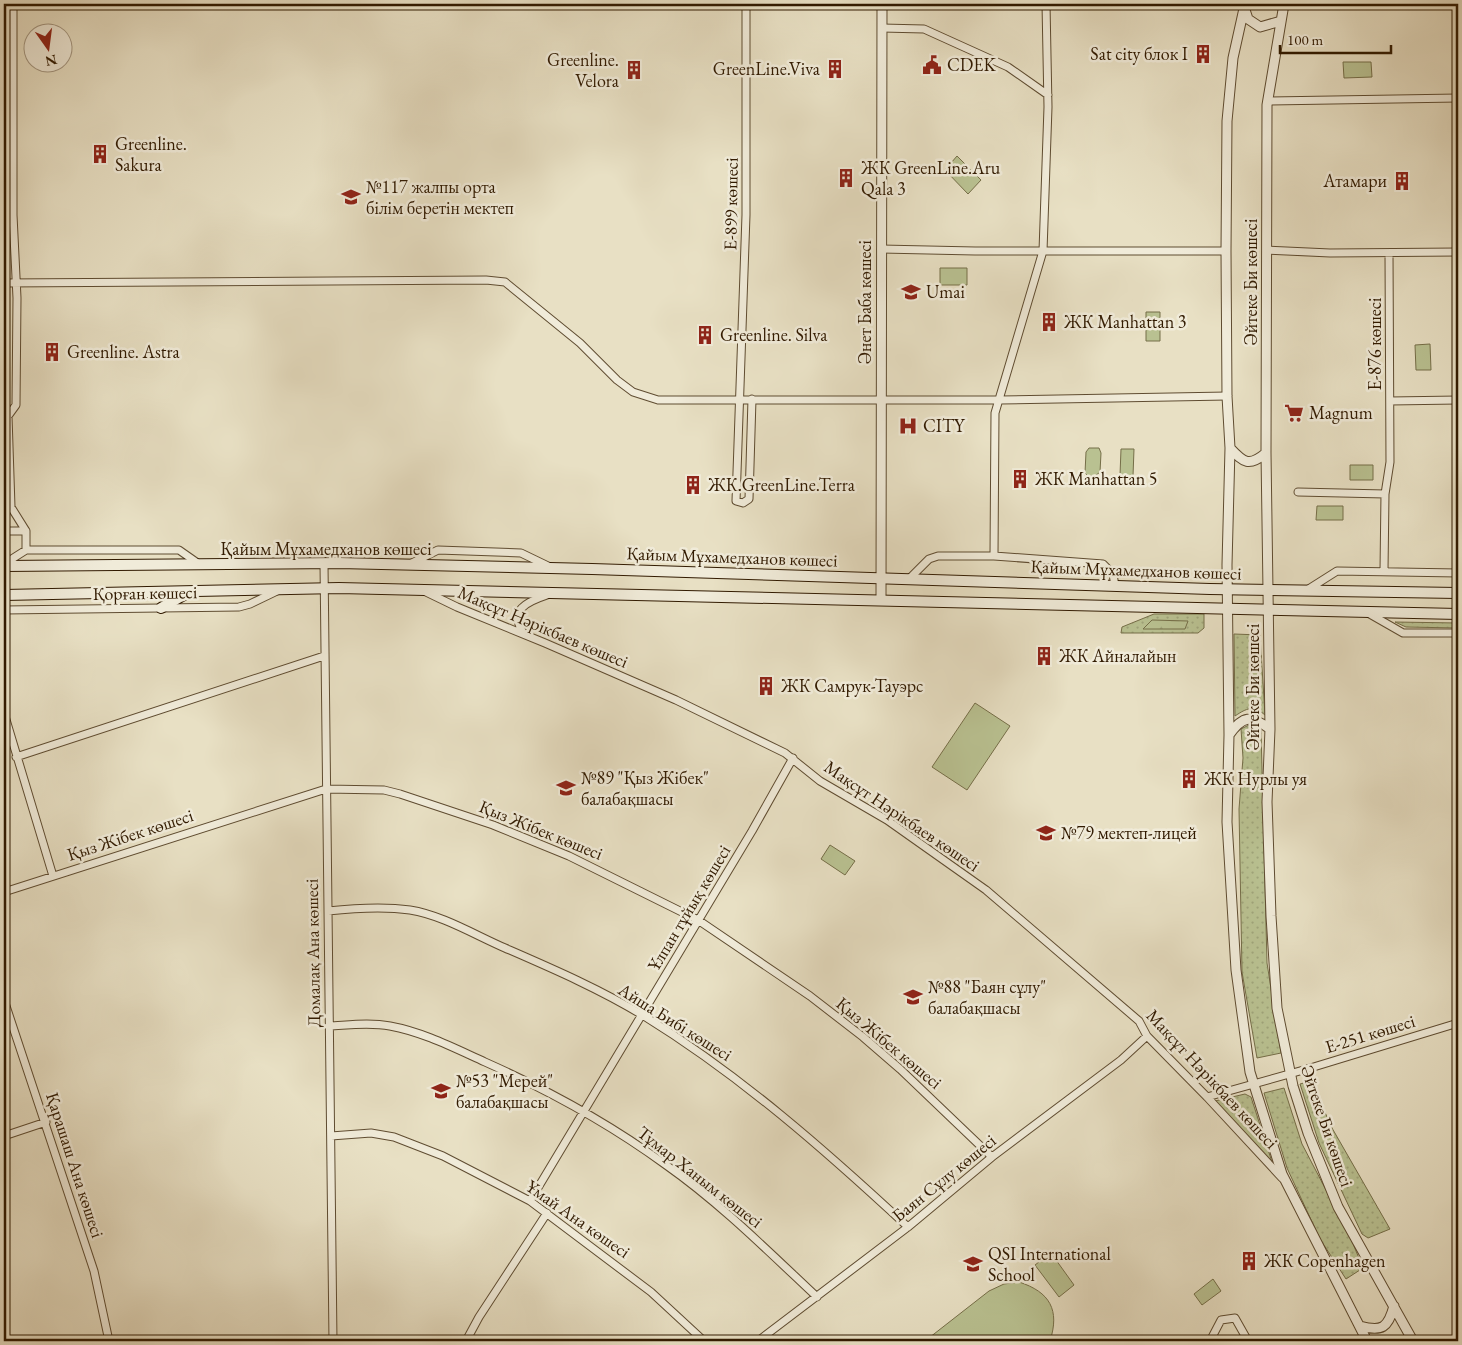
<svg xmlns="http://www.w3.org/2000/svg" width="1462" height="1345" font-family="'EB Garamond',serif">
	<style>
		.grass { fill: url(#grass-dots); stroke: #756e48 }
		.forest { fill: url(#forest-firs); stroke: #756e48 }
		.garden { fill: #b9c191; stroke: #756e48 }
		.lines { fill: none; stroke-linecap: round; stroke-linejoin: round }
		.minor-casing { stroke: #5f4c31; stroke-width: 9 }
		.tertiary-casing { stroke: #5f4c31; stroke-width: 11 }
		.secondary-casing { stroke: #311a00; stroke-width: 12 }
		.minor { stroke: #f0ebd9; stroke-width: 7 }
		.tertiary { stroke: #f0ebd9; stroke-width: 9 }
		.secondary { stroke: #f0ebd9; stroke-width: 10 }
		.labels { text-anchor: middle; stroke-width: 5; stroke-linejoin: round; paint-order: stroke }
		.poi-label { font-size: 18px; fill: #311a00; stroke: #f0ebd9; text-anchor: start }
		.street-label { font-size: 18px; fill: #311a00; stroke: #f0ebd9 }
	</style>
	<defs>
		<pattern id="grass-dots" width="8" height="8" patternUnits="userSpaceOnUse" patternTransform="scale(1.25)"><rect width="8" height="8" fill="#b9c191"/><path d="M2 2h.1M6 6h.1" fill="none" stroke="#a0a57b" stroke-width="1.8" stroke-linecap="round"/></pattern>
		<pattern id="forest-firs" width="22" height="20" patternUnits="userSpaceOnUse" patternTransform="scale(1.25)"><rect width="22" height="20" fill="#b9c191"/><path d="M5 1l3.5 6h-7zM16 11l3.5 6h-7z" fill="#a0a57b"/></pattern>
	</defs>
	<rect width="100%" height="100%" fill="#e8e0c4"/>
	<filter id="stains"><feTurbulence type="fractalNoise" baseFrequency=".004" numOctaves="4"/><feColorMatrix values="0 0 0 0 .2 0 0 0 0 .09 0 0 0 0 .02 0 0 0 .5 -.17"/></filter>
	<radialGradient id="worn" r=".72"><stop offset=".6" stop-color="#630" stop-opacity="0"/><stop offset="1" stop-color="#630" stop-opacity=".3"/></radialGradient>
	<path class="grass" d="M 1154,614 L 1204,614 L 1204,628 L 1198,633 L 1121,633 L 1122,627 Z
		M 1395,622 L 1458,623 L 1458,628 L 1406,627 Z
		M 1234,634 L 1260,635 L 1265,715 C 1253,705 1247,708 1235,716 Z
		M 1251,724 L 1257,725 L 1261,730 L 1267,963 L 1281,1053 L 1257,1058 L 1242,972 L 1239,809 L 1243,758 L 1241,729 Z
		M 1311,1081 L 1332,1128 L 1390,1229 L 1368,1238 L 1362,1234 L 1319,1143 L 1300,1084 Z
		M 1284,1088 L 1302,1144 L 1349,1234 L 1363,1268 L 1346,1279 L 1320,1239 L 1287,1168 L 1264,1093 Z
		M 1245,1094 L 1251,1097 L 1272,1162 L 1215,1101 Z"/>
	<path class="forest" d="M 1152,620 L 1188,621 L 1185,629 L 1143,629 Z"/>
	<path class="garden" d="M 1343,62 L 1371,62 L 1372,77 L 1344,78 Z
		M 957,156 L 981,180 L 968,194 L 945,170 Z
		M 940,268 L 967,268 L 967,285 L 940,285 Z
		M 1146,312 L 1160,312 L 1160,341 L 1146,341 Z
		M 1430,344 L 1431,370 L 1416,370 L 1415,345 Z
		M 1089,448 L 1099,448 L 1101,453 L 1100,472 L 1095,476 L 1088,476 L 1085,473 L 1086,452 Z
		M 1121,449 L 1134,449 L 1133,476 L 1120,475 Z
		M 1350,465 L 1373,465 L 1373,480 L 1350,480 Z
		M 1317,506 L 1343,506 L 1343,520 L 1316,520 Z
		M 975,703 L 1010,726 L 967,790 L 932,767 Z
		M 830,845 L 855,861 L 845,875 L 821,859 Z
		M 1051,1253 L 1074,1285 L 1059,1297 L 1035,1265 Z
		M 1213,1279 L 1221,1291 L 1202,1305 L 1194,1294 Z
		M 1019,1282 C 1050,1292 1060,1310 1050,1341 L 925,1341 L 989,1291 L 1004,1284 Z"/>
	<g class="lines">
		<g class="minor-casing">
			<path id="minor" d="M 13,4 L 13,215 L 17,298 L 16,405 L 8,416 L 11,507 L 26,531 L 26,550
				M 746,8 L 746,215 L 736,501 L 743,503 L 749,499 L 752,399
				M 882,28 L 924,29 L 1008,67 L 1048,95
				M 1268,101 L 1458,98
				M 881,249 L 975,251 L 1226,251
				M 1267,250 L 1330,253 L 1458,252
				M 4,283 L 486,280 L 505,282 L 580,343 L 617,380 L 633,392 L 658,400 L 1000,400 L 1227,396
				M 1390,401 L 1458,400
				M 1298,492 L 1385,494 L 1384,571
				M 1385,494 L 1390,462 L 1389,253
				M 4,531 L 26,531
				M 994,556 L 995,413 L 1043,251 L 1048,107 L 1046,4
				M 4,564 L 26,550 L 179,550 L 199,564
				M 324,564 L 333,1341
				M 410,564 L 438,550 L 521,553 L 548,566
				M 909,579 L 929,559 L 938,556 L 994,556 L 1103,564 L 1113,574 L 1115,586
				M 1307,590 L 1337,571 L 1458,573
				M 426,592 L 457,607 L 545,643 L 676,700 L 785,753 L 820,781 L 887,820 L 986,890 L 1139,1021 L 1147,1036 L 1207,1097 L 1282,1178
				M 4,610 L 239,607 L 250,604 L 277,591
				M 1368,613 L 1403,633 L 1458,633
				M 524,634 C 508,610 526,602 547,595
				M 4,713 L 53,876
				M 16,757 L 324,656
				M 4,892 L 326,789 L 384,790 L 400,794 L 493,825 L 569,856 L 698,920 L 810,996 L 863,1037 L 900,1069 L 992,1157
				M 328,911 C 355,908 383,906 410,910 C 442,915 475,935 505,948 C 551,968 600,989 644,1016 C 741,1076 825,1150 908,1227
				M 4,1000 L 94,1271 L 109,1341
				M 329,1026 C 349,1025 370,1022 390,1026 C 423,1032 454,1048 485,1062 C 548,1090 610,1124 666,1165 C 720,1203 768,1251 817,1297
				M 1207,1097 L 1307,1069 L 1458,1023
				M 4,1136 L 46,1122
				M 331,1136 L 371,1133 L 394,1137 L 443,1156 L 530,1201 L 651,1292 L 704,1341
				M 530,1201 L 752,831 L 793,758
				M 466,1341 L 479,1317 L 547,1213
				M 758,1341 L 908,1227 L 992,1157 L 1121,1060 L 1147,1036
				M 1210,1341 L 1221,1320 L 1235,1318 L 1248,1341"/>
		</g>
		<g class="tertiary-casing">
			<path id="tertiary" d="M 1245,4 L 1233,58 L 1227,121 L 1226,251 L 1227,396 L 1230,448 L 1227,565 L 1229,735 L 1227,822 L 1236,970 L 1250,1072 L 1282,1174 L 1367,1341
				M 1284,4 L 1267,105 L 1266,453 L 1270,729 L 1267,802 L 1271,916 L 1277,1008 L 1293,1086 L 1308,1133 L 1338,1207 L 1413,1341
				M 1245,10 L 1248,19 L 1260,27 L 1281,21
				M 1230,448 C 1244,463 1249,467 1266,453
				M 881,599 L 882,4
				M 1229,735 C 1243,715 1251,715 1270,729
				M 1360,1326 C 1382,1332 1388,1328 1394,1306"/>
		</g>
		<g class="secondary-casing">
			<path id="secondary" d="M 4,566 L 339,563 L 592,569 L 1210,589 L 1458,593
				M 4,595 L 339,588 L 1458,614
				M 161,608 L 189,592"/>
		</g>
		<use href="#minor" class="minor"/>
		<use href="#tertiary" class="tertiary"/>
		<use href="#secondary" class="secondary"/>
	</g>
	<defs>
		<g id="building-bare" transform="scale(1.5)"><path d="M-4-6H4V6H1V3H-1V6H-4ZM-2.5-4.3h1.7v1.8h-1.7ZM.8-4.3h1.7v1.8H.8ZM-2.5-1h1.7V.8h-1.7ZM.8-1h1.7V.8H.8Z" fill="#8f2418" stroke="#f0ebd9" stroke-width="2.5" paint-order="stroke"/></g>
		<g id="civic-bare" transform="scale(1.5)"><path d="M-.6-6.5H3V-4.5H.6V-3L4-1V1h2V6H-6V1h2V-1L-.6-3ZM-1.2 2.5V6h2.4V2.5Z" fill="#8f2418" stroke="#f0ebd9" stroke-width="2.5" paint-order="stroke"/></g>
		<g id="school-bare" transform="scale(1.5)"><path d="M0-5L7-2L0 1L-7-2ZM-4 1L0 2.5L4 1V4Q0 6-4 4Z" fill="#8f2418" stroke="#f0ebd9" stroke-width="2.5" paint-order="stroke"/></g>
		<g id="supermarket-bare" transform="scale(1.5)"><path d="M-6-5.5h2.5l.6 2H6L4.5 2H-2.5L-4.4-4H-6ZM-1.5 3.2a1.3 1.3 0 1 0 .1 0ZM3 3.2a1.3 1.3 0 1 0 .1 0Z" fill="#8f2418" stroke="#f0ebd9" stroke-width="2.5" paint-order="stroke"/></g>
		<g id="hospital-bare" transform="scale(1.5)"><path d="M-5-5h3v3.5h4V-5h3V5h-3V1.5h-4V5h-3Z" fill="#8f2418" stroke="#f0ebd9" stroke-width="2.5" paint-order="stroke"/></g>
	</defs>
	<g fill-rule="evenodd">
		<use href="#building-bare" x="1203" y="54"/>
		<use href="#civic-bare" x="932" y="65"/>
		<use href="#building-bare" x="835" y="69"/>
		<use href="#building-bare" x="634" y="70"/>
		<use href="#building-bare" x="100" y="154"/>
		<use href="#building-bare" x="846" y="178"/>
		<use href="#building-bare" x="1402" y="181"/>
		<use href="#school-bare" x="351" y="197"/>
		<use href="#school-bare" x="911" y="292"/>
		<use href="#building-bare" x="1049" y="322"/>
		<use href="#building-bare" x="705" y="335"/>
		<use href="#building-bare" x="52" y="352"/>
		<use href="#supermarket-bare" x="1294" y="413"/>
		<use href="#hospital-bare" x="908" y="426"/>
		<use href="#building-bare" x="1020" y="479"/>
		<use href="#building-bare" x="693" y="485"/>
		<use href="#building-bare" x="1044" y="656"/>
		<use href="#building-bare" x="766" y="686"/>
		<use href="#building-bare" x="1189" y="779"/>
		<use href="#school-bare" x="566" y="788"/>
		<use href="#school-bare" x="1046" y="833"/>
		<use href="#school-bare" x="913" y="997"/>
		<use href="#school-bare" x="441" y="1091"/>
		<use href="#building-bare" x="1249" y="1261"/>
		<use href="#school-bare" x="973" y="1264"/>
	</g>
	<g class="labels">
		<g class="poi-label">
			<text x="1188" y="60" text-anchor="end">Sat city блок I</text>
			<text x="619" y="66" text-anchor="end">Greenline.<tspan x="619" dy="21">Velora</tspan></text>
			<text x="947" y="71">CDEK</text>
			<text x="820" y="75" text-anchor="end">GreenLine.Viva</text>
			<text x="115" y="150">Greenline.<tspan x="115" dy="21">Sakura</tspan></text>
			<text x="861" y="174">ЖК GreenLine.Aru<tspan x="861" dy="21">Qala 3</tspan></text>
			<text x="1387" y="187" text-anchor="end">Атамари</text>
			<text x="366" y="193">№117 жалпы орта<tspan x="366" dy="21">білім беретін мектеп</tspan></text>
			<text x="926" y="298">Umai</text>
			<text x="1064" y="328">ЖК Manhattan 3</text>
			<text x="720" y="341">Greenline. Silva</text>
			<text x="67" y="358">Greenline. Astra</text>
			<text x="1309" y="419">Magnum</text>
			<text x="923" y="432">CITY</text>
			<text x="1035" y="485">ЖК Manhattan 5</text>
			<text x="708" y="491">ЖК.GreenLine.Terra</text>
			<text x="1059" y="662">ЖК Айналайын</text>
			<text x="781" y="692">ЖК Самрук-Тауэрс</text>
			<text x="581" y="784">№89 "Қыз Жібек"<tspan x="581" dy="21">балабақшасы</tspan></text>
			<text x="1204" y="785">ЖК Нурлы уя</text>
			<text x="1061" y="839">№79 мектеп-лицей</text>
			<text x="928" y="993">№88 "Баян сұлу"<tspan x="928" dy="21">балабақшасы</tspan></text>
			<text x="456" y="1087">№53 "Мерей"<tspan x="456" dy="21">балабақшасы</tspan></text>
			<text x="988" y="1260">QSI International<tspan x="988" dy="21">School</tspan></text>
			<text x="1264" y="1267">ЖК Copenhagen</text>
		</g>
		<g class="street-label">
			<text transform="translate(731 204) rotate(-89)" y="6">Е-899 көшесі</text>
			<text transform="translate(1251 282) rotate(-90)" y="6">Әйтеке Би көшесі</text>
			<text transform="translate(865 302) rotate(-90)" y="6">Әнет Баба көшесі</text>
			<text transform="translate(1375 344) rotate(-90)" y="6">Е-876 көшесі</text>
			<text x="326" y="555">Қайым Мұхамедханов көшесі</text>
			<text transform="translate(732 557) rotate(2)" y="6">Қайым Мұхамедханов көшесі</text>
			<text transform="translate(1136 570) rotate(2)" y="6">Қайым Мұхамедханов көшесі</text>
			<text transform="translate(145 593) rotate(-1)" y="6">Қорған көшесі</text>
			<text transform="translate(543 627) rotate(23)" y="6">Мақсұт Нәрікбаев көшесі</text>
			<text transform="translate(1253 687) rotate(-90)" y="6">Әйтеке Би көшесі</text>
			<text transform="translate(902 816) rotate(34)" y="6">Мақсұт Нәрікбаев көшесі</text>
			<text transform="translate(541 830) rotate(22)" y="6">Қыз Жібек көшесі</text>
			<text transform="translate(130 835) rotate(-18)" y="6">Қыз Жібек көшесі</text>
			<text transform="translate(689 908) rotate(-59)" y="6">Ұлпан тұйық көшесі</text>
			<text transform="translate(313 953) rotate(-91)" y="6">Домалақ Ана көшесі</text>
			<text transform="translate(675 1022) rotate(32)" y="6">Айша Бибі көшесі</text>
			<text transform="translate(1370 1034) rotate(-17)" y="6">Е-251 көшесі</text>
			<text transform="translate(889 1043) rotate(40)" y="6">Қыз Жібек көшесі</text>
			<text transform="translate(1212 1079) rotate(47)" y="6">Мақсұт Нәрікбаев көшесі</text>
			<text transform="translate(1327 1126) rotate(71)" y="6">Әйтеке Би көшесі</text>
			<text transform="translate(75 1165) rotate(72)" y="6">Қарашаш Ана көшесі</text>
			<text transform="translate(700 1177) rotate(38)" y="6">Тұмар Ханым көшесі</text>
			<text transform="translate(944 1178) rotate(-39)" y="6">Баян Сұлу көшесі</text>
			<text transform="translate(578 1219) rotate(35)" y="6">Ұмай Ана көшесі</text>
		</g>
	</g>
	<rect width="1462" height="1345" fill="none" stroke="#e8e0c4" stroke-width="20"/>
	<rect x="5" y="5" width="1452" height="1335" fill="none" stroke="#311a00" stroke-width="2.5"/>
	<rect x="10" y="10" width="1442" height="1325" fill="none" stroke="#311a00"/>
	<g transform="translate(48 48) rotate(166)"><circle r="24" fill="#f0ebd9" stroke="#a49782"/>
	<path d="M0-4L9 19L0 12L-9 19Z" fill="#8f2418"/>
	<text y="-8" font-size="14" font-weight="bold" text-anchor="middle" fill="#311a00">N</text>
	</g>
	<path d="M1280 45v8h111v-8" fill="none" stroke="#311a00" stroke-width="2.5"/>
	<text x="1287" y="45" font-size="15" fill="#311a00" stroke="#f0ebd9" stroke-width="4" paint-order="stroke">100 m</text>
	<rect width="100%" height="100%" filter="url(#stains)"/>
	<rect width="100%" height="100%" fill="url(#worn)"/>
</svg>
